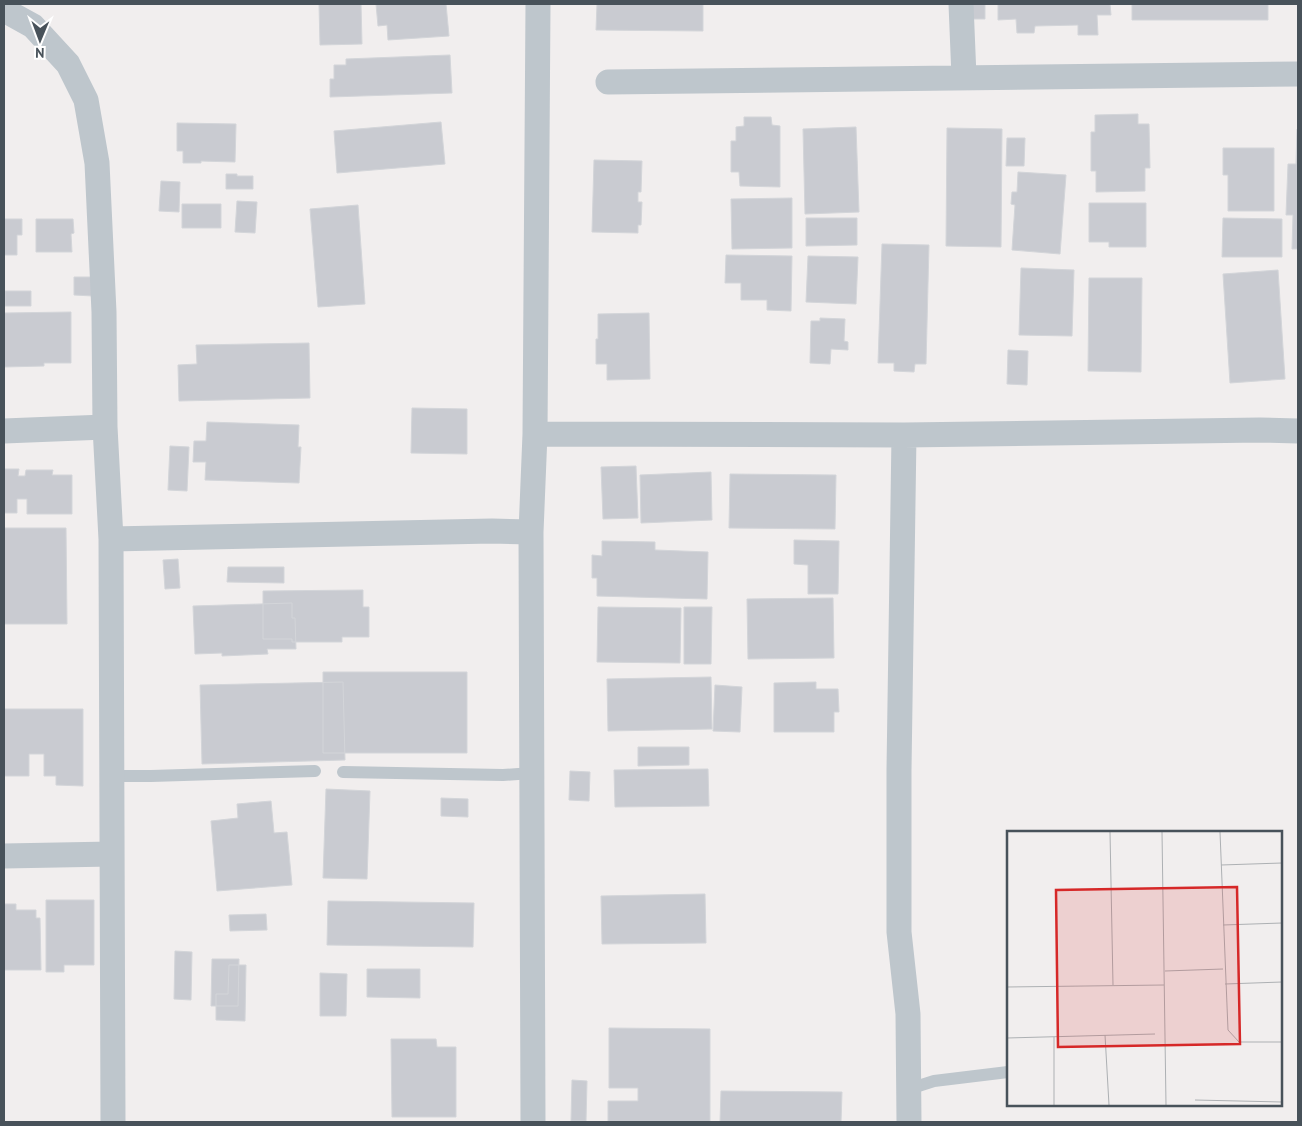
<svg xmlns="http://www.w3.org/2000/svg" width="1302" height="1126" font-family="'PT Sans',sans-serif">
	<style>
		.building { fill: #c9cbd1; stroke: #d3d5d9 }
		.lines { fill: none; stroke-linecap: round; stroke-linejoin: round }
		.lane { stroke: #bec6cc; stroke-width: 12 }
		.street { stroke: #bec6cc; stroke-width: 25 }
		.inset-road { fill: none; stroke: #adb0b3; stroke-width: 1 }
		.view { fill: #d62828; fill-opacity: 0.15; stroke: #d62828; stroke-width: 2.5 }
		.inset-edge { fill: none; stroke: #48525a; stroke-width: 2.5 }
	</style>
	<rect width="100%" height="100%" fill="#f1eeee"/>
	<path class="building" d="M 319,4 L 361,4 L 362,44 L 320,45 Z
		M 376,4 L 446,4 L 449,36 L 388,40 L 387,25 L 378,26 Z
		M 597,4 L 703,4 L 703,31 L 596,30 Z
		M 967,4 L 985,4 L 985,19 L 966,19 Z
		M 998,4 L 1110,4 L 1111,15 L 1097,15 L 1098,35 L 1078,35 L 1078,25 L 1035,26 L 1034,33 L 1017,33 L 1016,19 L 998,20 Z
		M 1132,4 L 1268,4 L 1268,20 L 1132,20 Z
		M 450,55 L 452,93 L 330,97 L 330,79 L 334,79 L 334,65 L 346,65 L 346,59 Z
		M 1138,114 L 1138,124 L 1149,124 L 1150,168 L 1145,168 L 1145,191 L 1096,192 L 1096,171 L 1091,171 L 1091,132 L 1095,132 L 1095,115 Z
		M 744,117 L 771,117 L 772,125 L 780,126 L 780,187 L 740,186 L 739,172 L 731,172 L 731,141 L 736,141 L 736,127 L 744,126 Z
		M 441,122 L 445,164 L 337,173 L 334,131 Z
		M 177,123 L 236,124 L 235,162 L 201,161 L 201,163 L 183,163 L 183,151 L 177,151 Z
		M 856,127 L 859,212 L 805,214 L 803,129 Z
		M 947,128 L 1002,129 L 1001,247 L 946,246 Z
		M 1297,129 L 1298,129 L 1298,249 L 1292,249 L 1293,215 L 1286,215 L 1288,164 L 1296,164 Z
		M 1007,138 L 1025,138 L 1024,166 L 1006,166 Z
		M 1223,148 L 1274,148 L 1274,211 L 1228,211 L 1228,175 L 1223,175 Z
		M 594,160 L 642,161 L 641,192 L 638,192 L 638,202 L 642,202 L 641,225 L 638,225 L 638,233 L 592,232 Z
		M 1018,172 L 1066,175 L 1060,254 L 1012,250 L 1015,205 L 1011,204 L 1012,192 L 1017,192 Z
		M 226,174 L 237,174 L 237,176 L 253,176 L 253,189 L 226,189 Z
		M 161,181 L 180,182 L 179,212 L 159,211 Z
		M 792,198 L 792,248 L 732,249 L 731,199 Z
		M 237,201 L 257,202 L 255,233 L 235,232 Z
		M 1089,203 L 1146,203 L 1146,247 L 1109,247 L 1109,242 L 1089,242 Z
		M 182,204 L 221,204 L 221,228 L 182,228 Z
		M 358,205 L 365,304 L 318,307 L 310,209 Z
		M 806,218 L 857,218 L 857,245 L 806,246 Z
		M 1223,218 L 1282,219 L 1282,257 L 1222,257 Z
		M 4,219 L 22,219 L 22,235 L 17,235 L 17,255 L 4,255 Z
		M 36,219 L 73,219 L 74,233 L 71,234 L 72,252 L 36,252 Z
		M 882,244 L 929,245 L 926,364 L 915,364 L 914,372 L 894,371 L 894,363 L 878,363 Z
		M 726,255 L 792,256 L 791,311 L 767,310 L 767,300 L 741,300 L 741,283 L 725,283 Z
		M 808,256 L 858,257 L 856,304 L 806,302 Z
		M 1021,268 L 1074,270 L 1072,336 L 1019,335 Z
		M 1278,270 L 1285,379 L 1230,383 L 1223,274 Z
		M 74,277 L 94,277 L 93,296 L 74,295 Z
		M 1089,278 L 1142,278 L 1141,372 L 1088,371 Z
		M 5,291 L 31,291 L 31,306 L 5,306 Z
		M 71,312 L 71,363 L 44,363 L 44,366 L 4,367 L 4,313 Z
		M 649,313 L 650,379 L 607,380 L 607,364 L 596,364 L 596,339 L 598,339 L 598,314 Z
		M 820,318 L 845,319 L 844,341 L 848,342 L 848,350 L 831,349 L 830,364 L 810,363 L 811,321 L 820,321 Z
		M 309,343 L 310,398 L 179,401 L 178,365 L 197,364 L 196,345 Z
		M 1008,350 L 1028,351 L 1027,385 L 1007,384 Z
		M 412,408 L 467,409 L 467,454 L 411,453 Z
		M 207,422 L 299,425 L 298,447 L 301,447 L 299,483 L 205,480 L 206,462 L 193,462 L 194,441 L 206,441 Z
		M 170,446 L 189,447 L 187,491 L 168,490 Z
		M 636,466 L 638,518 L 603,519 L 601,467 Z
		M 4,469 L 19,469 L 18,476 L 25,476 L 26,470 L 53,470 L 52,475 L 72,475 L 72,514 L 27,514 L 27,499 L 17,499 L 17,513 L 4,513 Z
		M 711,472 L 712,520 L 641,523 L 640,475 Z
		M 730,474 L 836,475 L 835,529 L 729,528 Z
		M 4,528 L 66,528 L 67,624 L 4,624 Z
		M 794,540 L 839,541 L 838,594 L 808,594 L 808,565 L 794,564 Z
		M 602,541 L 655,542 L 655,550 L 708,552 L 707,599 L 597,596 L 597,578 L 592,578 L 592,555 L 602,556 Z
		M 178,559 L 180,588 L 165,589 L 163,560 Z
		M 228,567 L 284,567 L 284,583 L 227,582 Z
		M 363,590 L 363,607 L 369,607 L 369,637 L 342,637 L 342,642 L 292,642 L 292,639 L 263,639 L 263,591 Z
		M 833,598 L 834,658 L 748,659 L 747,599 Z
		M 292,603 L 292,618 L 295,618 L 296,649 L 267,649 L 268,654 L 222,656 L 222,653 L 195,654 L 193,606 Z
		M 598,607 L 681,608 L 680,663 L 597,662 Z
		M 684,607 L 712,607 L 711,664 L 684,664 Z
		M 323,672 L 467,672 L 467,753 L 323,753 Z
		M 711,677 L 712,729 L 608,731 L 607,679 Z
		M 343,682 L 345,760 L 202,764 L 200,685 Z
		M 816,682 L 816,689 L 838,689 L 839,712 L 834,712 L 834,732 L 774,732 L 774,683 Z
		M 715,685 L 742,687 L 740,732 L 713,731 Z
		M 4,709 L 83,709 L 83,786 L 56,785 L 56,776 L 44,776 L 44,754 L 29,754 L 29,776 L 4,776 Z
		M 638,747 L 689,747 L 689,765 L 638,766 Z
		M 708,769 L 709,806 L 615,807 L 614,770 Z
		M 570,771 L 590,772 L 589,801 L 569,800 Z
		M 326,789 L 370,791 L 367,879 L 323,878 Z
		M 441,798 L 468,799 L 468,817 L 441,816 Z
		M 271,801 L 274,833 L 287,832 L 292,885 L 217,891 L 211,821 L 238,818 L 237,804 Z
		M 705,894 L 706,943 L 602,944 L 601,896 Z
		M 46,900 L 94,900 L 94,965 L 64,965 L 64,972 L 46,972 Z
		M 328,901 L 474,903 L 473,947 L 327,945 Z
		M 4,904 L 16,904 L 16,910 L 36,910 L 36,918 L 40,918 L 41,970 L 4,970 Z
		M 266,914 L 267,930 L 230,931 L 229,915 Z
		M 175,951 L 192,952 L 191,1000 L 174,999 Z
		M 212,959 L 239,959 L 238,1006 L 211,1006 Z
		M 229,965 L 246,965 L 245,1021 L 216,1020 L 216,994 L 228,994 Z
		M 367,969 L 420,969 L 420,998 L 367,997 Z
		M 320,973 L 347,974 L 346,1016 L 320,1016 Z
		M 609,1028 L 710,1029 L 710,1122 L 608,1122 L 608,1101 L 638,1101 L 638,1088 L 609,1088 Z
		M 391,1039 L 436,1039 L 437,1047 L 456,1047 L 456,1117 L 392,1117 Z
		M 572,1080 L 587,1081 L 586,1121 L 571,1121 Z
		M 721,1091 L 842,1092 L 841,1122 L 720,1122 Z"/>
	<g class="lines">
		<path class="lane" d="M 343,772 L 503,775 L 532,773
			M 112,776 L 151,776 L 315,771
			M 909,1089 L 934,1081 L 1008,1072"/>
		<path class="street" d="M 961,4 L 964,77
			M 4,10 L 33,26 L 68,64 L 86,100 L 97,163 L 104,312 L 105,427 L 111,539 L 113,1122
			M 608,82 L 1298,74
			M 4,431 L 105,427
			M 535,434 L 904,435 L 1260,430 L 1298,431
			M 904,435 L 899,770 L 899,932 L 908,1014 L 909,1122
			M 111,539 L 492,531 L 531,532
			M 4,856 L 112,854
			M 533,1122 L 531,532 L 535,434 L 538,4"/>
	</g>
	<g transform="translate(1007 831)">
		<rect width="275" height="275" fill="#f1eeee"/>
		<path class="inset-road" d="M 103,1 L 106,154M 155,1 L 159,274M 213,1 L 221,199 L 232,211 L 275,211M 214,34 L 275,32M 216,94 L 275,92M 158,140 L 216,138M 218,153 L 275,151M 0,156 L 157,154M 98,204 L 102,274M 47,206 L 47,274M 0,207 L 148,203M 188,269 L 275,271"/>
		<path class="view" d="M 230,56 L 233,213 L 51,216 L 49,59 Z"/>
		<rect width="275" height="275" class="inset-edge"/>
	</g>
	<rect width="1302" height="1126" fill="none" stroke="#48525a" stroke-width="10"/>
	<g transform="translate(40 40) rotate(181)" stroke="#ffffff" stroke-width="4" paint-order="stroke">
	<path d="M0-4L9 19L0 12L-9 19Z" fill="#48525a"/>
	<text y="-8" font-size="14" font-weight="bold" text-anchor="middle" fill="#48525a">N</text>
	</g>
</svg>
